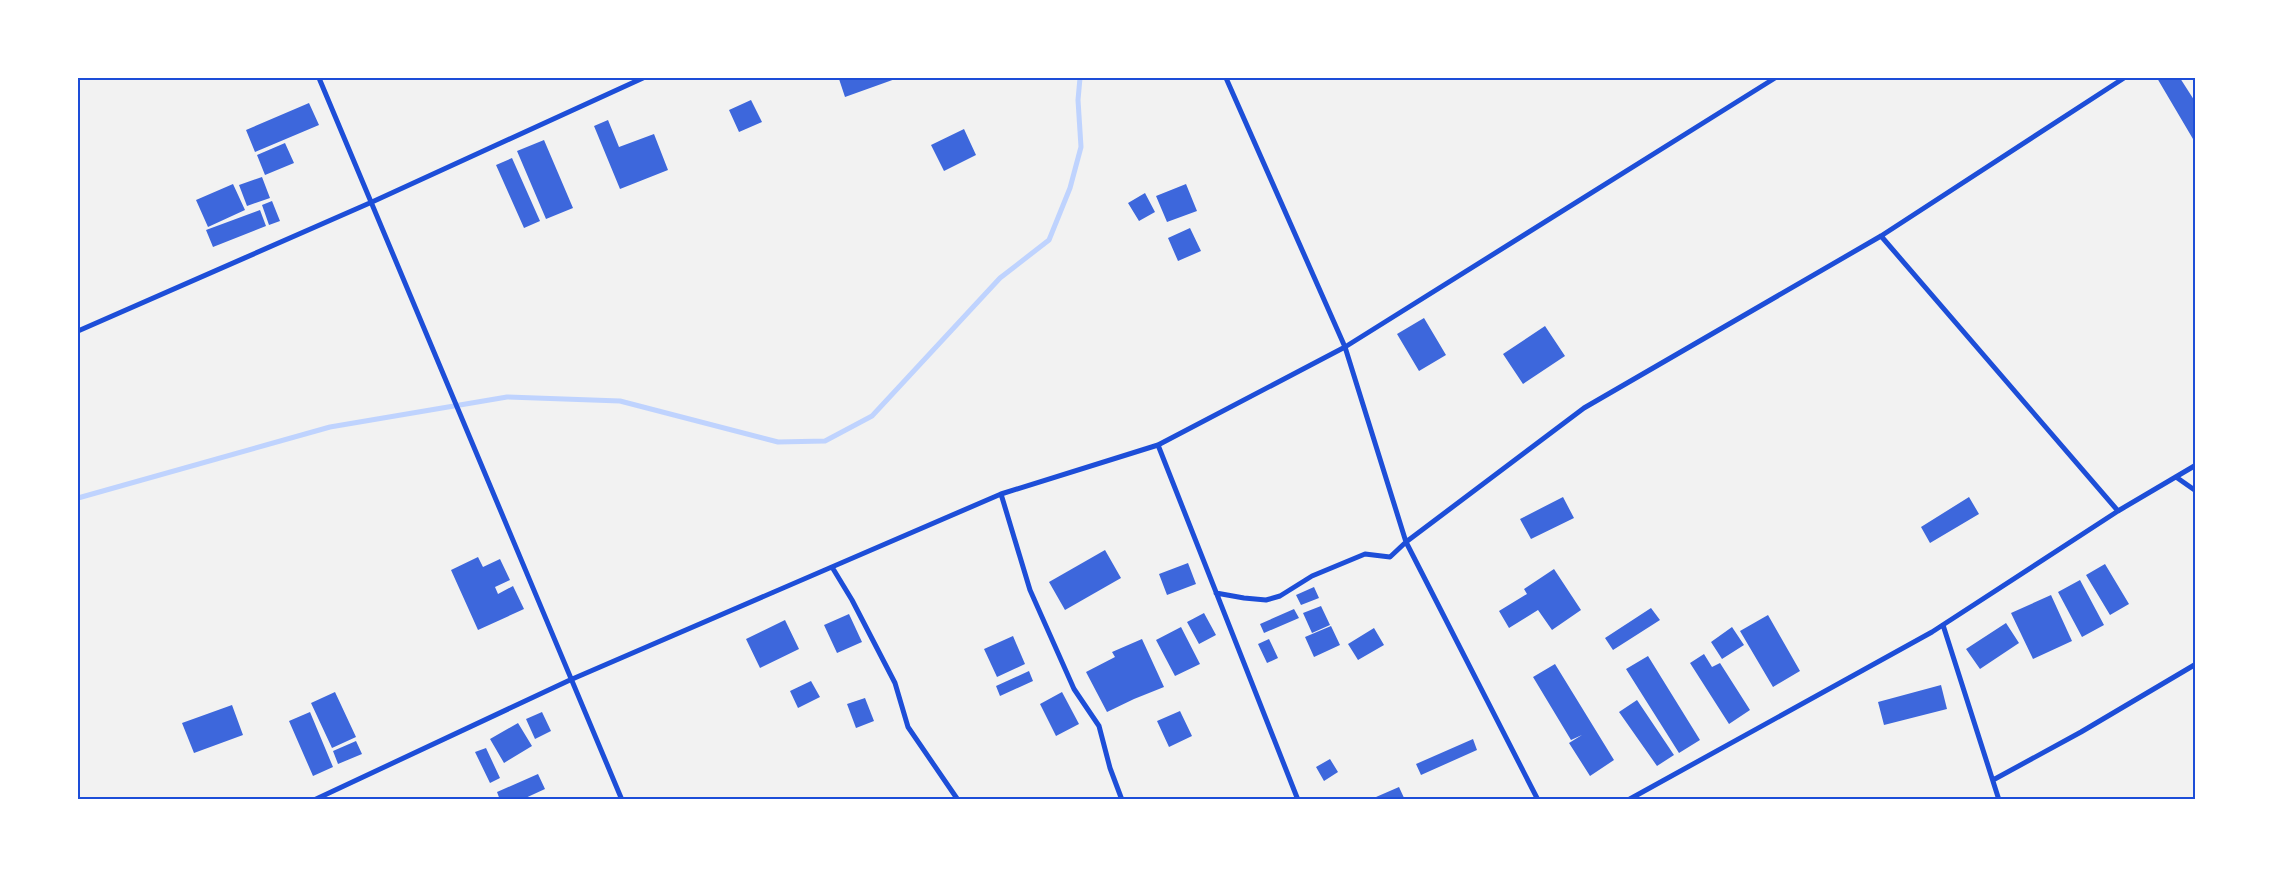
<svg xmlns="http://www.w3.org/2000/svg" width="2273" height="877" font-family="Montserrat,sans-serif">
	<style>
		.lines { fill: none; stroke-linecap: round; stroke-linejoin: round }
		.stream { stroke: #bfd3fe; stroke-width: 5 }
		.building { fill: #3d67dc }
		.minor { stroke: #1d4ed8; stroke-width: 5 }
		.neatline { fill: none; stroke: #1d4ed8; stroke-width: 2 }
	</style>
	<rect width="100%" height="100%" fill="#f2f2f2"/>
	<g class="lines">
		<path class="stream" d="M 78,498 L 330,427 L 507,397 L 620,401 L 778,442 L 825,441 L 872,416 L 1000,278 L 1049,240 L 1070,188 L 1081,147 L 1078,100 L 1080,78"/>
	</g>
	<path class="building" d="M 844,78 L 898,78 L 845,97 L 839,79 Z
		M 2157,78 L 2180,78 L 2196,103 L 2196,137 L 2193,139 Z
		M 751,100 L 762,122 L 739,132 L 729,110 Z
		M 309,103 L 319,125 L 255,152 L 246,130 Z
		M 608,120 L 619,147 L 654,134 L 668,170 L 620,189 L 594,126 Z
		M 964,129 L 976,155 L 944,171 L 931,145 Z
		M 544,140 L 573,208 L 546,219 L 517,151 Z
		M 285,143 L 294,163 L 265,175 L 257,155 Z
		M 512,158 L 540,221 L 524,228 L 496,165 Z
		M 262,177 L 270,198 L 247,206 L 239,185 Z
		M 233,184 L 245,210 L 208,227 L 196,200 Z
		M 1186,184 L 1197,211 L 1167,222 L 1156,196 Z
		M 1145,193 L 1155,212 L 1139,221 L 1128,203 Z
		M 272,201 L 280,221 L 269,225 L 262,205 Z
		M 260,210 L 266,226 L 213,247 L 206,230 Z
		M 1190,228 L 1201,251 L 1178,261 L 1168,238 Z
		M 1424,318 L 1446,355 L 1419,371 L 1397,334 Z
		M 1545,326 L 1565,356 L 1523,384 L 1503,354 Z
		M 1563,497 L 1574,518 L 1531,539 L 1520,519 Z
		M 1969,497 L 1979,514 L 1930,543 L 1921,527 Z
		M 1105,550 L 1121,578 L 1065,610 L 1049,582 Z
		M 478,557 L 483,567 L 500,559 L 510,580 L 495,587 L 498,594 L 513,586 L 524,609 L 478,630 L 451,570 Z
		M 1188,563 L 1196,584 L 1167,595 L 1159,574 Z
		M 2105,564 L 2129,604 L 2110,615 L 2086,575 Z
		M 1554,569 L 1581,610 L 1552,630 L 1538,610 L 1509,628 L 1499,611 L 1527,594 L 1524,589 Z
		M 2080,580 L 2104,625 L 2082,637 L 2058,592 Z
		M 1314,587 L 1319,598 L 1301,605 L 1296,595 Z
		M 2051,595 L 2072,641 L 2033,659 L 2011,613 Z
		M 1321,606 L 1330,625 L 1312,633 L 1303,613 Z
		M 1651,608 L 1660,620 L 1613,650 L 1605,638 Z
		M 1294,609 L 1299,618 L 1264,633 L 1260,624 Z
		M 1204,613 L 1216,635 L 1199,644 L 1187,622 Z
		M 849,614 L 862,642 L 837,653 L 824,625 Z
		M 1768,615 L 1800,671 L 1773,687 L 1740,631 Z
		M 785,620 L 799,649 L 760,668 L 746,639 Z
		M 2006,623 L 2019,643 L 1980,669 L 1966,649 Z
		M 1331,626 L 1340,645 L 1314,657 L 1305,637 Z
		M 1181,627 L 1200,664 L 1175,676 L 1156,640 Z
		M 1732,627 L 1744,645 L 1722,659 L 1711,642 Z
		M 1374,628 L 1384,645 L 1358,660 L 1348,644 Z
		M 1013,636 L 1025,664 L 997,677 L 984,649 Z
		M 1142,639 L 1164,687 L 1134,699 L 1107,712 L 1086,672 L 1115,657 L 1112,652 Z
		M 1269,639 L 1278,658 L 1267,663 L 1258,644 Z
		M 1704,654 L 1712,667 L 1720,663 L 1750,710 L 1729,724 L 1690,663 Z
		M 1648,656 L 1700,740 L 1679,753 L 1626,669 Z
		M 1555,664 L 1614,760 L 1590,776 L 1569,743 L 1582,735 L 1571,740 L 1533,677 Z
		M 1029,671 L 1033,681 L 1000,696 L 996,686 Z
		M 811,681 L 820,697 L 798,708 L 790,691 Z
		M 1941,685 L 1947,709 L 1884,725 L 1878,702 Z
		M 335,692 L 356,737 L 332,748 L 311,703 Z
		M 1062,692 L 1079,724 L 1056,736 L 1040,704 Z
		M 865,698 L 874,721 L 856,728 L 847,704 Z
		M 1637,700 L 1674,755 L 1657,766 L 1619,712 Z
		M 232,705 L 243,735 L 194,753 L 182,723 Z
		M 1180,711 L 1192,736 L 1169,747 L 1157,721 Z
		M 310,712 L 333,767 L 313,776 L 289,721 Z
		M 542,712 L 551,731 L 535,739 L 526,719 Z
		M 518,723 L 532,746 L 504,763 L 490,739 Z
		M 1473,739 L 1477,750 L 1421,775 L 1416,764 Z
		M 356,741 L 362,754 L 338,764 L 333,751 Z
		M 486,748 L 500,778 L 490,783 L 475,752 Z
		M 1330,759 L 1338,772 L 1324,781 L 1316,767 Z
		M 538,774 L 545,789 L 521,800 L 500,800 L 497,792 Z
		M 1399,787 L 1405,800 L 1378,800 L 1376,797 Z"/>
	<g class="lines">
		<path class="minor" d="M 319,78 L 622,800
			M 1226,78 L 1345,347 L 1406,542 L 1538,800
			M 1881,236 L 2118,511
			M 78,331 L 372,202 L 643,78
			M 1158,445 L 1298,800
			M 2176,477 L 2196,491
			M 1001,494 L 1030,590 L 1074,689 L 1099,726 L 1110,768 L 1122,800
			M 832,567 L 852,600 L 895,683 L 908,727 L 958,800
			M 1216,593 L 1244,598 L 1266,600 L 1280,596 L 1312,576 L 1365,554 L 1390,557 L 1406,542 L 1584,408 L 1881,236 L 2124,78
			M 1943,625 L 1999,800
			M 1993,780 L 2081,732 L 2196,664
			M 314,800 L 570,680 L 1001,494 L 1158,445 L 1345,347 L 1775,78
			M 1628,800 L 1932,632 L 2118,511 L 2196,465"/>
	</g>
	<rect width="2273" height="877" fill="none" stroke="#ffffff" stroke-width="158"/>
	<rect x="79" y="79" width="2115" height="719" class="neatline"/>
</svg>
